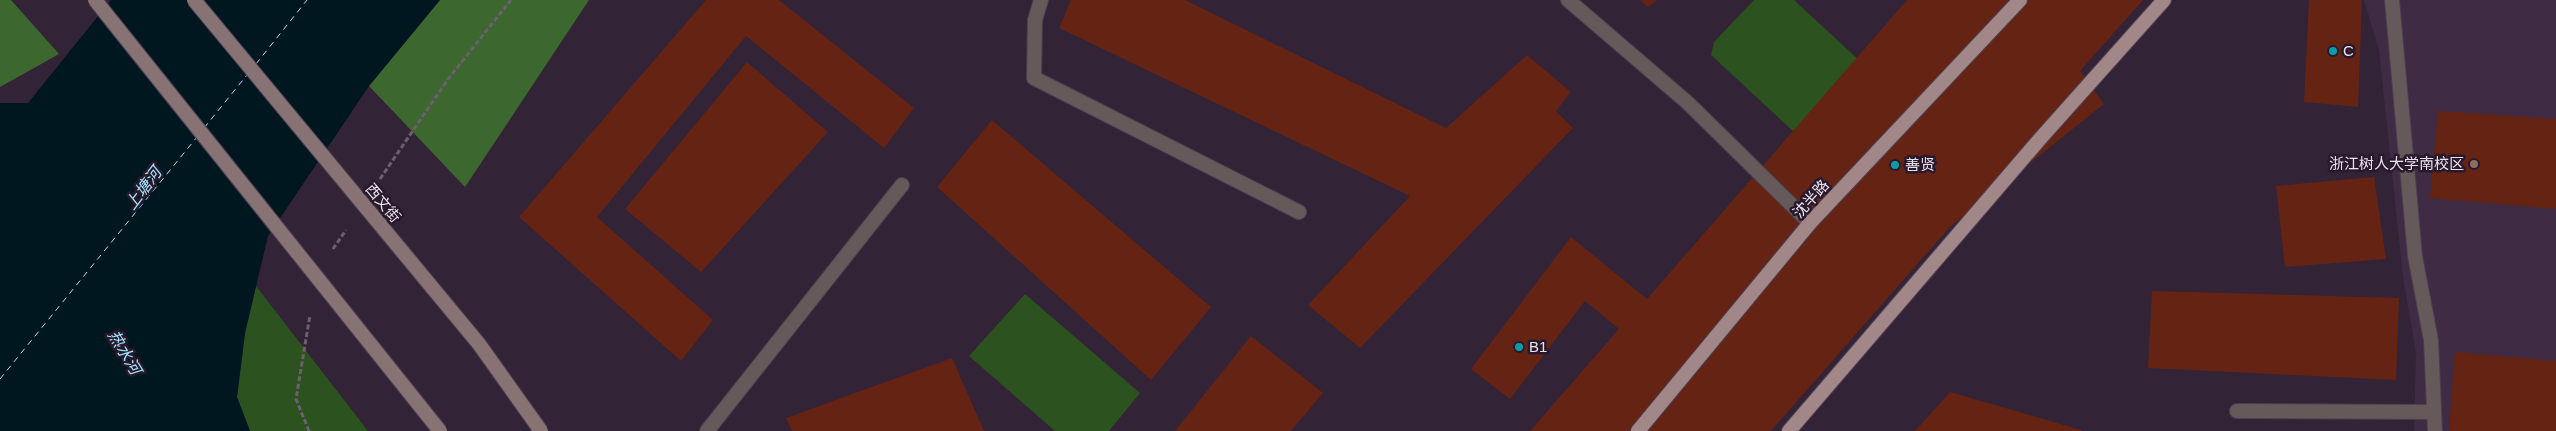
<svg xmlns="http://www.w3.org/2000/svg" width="2556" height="431" font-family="Arial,'Noto Sans SC',sans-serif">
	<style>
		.built { fill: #3f2b43 }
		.green { fill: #2b521f }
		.forest { fill: #3c682f }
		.water { fill: #001720 }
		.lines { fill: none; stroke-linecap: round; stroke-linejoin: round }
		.ferry { stroke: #9fe5fd; stroke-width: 1; stroke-dasharray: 6 5; stroke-linecap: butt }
		.building { fill: #652313 }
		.service-casing { stroke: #4d3e50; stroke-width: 16 }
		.primary-casing { stroke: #4d3e50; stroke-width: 16 }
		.path { stroke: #6e5f70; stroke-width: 3; stroke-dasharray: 5 2.5; stroke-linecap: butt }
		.service { stroke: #665959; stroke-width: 14 }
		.primary { stroke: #a28788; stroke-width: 14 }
		.secondary-bridge-casing { stroke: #4d3e50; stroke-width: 16; stroke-linecap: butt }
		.secondary-bridge { stroke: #887374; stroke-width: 14 }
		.culture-dot { fill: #0f9aa8; stroke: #281a2c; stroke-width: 2 }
		.education-dot { fill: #8d6e63; stroke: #281a2c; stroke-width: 2 }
		.labels { text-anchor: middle; stroke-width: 5; stroke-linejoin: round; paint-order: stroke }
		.poi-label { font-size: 15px; fill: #ebe1ed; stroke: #281a2c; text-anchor: start }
		.street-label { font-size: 15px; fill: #ebe1ed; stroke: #281a2c }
		.water-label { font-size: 16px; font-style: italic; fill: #9fe5fd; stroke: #281a2c }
	</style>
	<rect width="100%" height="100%" fill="#332336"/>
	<path class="built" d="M 2364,0 L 2556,0 L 2556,431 L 2414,431 L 2416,353 L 2403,277 L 2379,50 Z"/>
	<path class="green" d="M 1754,0 L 1794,0 L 1862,63 L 1795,133 L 1711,55 L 1714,42 Z
		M 256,286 L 368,431 L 250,431 L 237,397 L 245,333 Z
		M 1025,294 L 1140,393 L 1109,431 L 1055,431 L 969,356 Z"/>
	<path class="forest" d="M 0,0 L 11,0 L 59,54 L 0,87 Z
		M 440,0 L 589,0 L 465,187 L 369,86 Z"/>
	<path class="water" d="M 111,0 L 440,0 L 369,86 L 268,236 L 245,333 L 237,397 L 250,431 L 0,431 L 0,103 L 28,103 Z"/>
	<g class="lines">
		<path class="ferry" d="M 256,64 L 307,0
			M 204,128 L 247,75
			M 0,379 L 197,137"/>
	</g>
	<path class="building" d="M 706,0 L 779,0 L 914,108 L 884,148 L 746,36 L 597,217 L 713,320 L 681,361 L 519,217 Z
		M 1071,0 L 1185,0 L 1446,128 L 1527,55 L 1571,92 L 1556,111 L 1573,128 L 1360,348 L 1308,305 L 1410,196 L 1059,28 Z
		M 1640,0 L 1657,0 L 1648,7 Z
		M 1907,0 L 2143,0 L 2080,71 L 2104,104 L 1950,227 L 1771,431 L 1530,431 L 1619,329 L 1585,301 L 1510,399 L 1471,369 L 1571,237 L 1647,299 Z
		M 2309,0 L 2362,0 L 2358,107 L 2304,102 Z
		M 747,62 L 828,132 L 701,272 L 625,209 Z
		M 2438,111 L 2556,119 L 2556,209 L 2430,198 Z
		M 992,120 L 1211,307 L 1151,380 L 937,187 Z
		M 2374,177 L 2386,259 L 2285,267 L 2276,186 Z
		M 2152,291 L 2399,298 L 2396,380 L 2148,368 Z
		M 1251,336 L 1323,393 L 1291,431 L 1175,431 Z
		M 2455,352 L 2556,361 L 2556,431 L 2449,431 Z
		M 952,358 L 984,431 L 792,431 L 786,418 Z
		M 1950,392 L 2081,430 L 2081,431 L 1915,431 Z"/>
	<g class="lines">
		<g class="service-casing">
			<path id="service" d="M 1041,0 L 1035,20 L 1034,78 L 1299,212
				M 1568,0 L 1688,103 L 1810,223
				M 2392,0 L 2415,256 L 2431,340 L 2435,431
				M 2237,411 L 2434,412
				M 707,431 L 902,185"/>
		</g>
		<g class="primary-casing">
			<path id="primary" d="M 1638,431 L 1810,223 L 2020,0
				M 1789,431 L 2039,140 L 2164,0"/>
		</g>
		<path class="path" d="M 380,179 L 448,79 L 511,0
			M 333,249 L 346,230
			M 309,431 L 296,399 L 310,315"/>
		<use href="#service" class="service"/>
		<use href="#primary" class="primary"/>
		<g class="secondary-bridge-casing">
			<path id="secondary-bridge" d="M 95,0 L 440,431
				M 194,0 L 479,344 L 541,431"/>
		</g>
		<use href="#secondary-bridge" class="secondary-bridge"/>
	</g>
	<g class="culture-dot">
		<circle cx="2333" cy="51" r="5"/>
		<circle cx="1895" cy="165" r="5"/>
		<circle cx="1519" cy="347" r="5"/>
	</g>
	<circle class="education-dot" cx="2474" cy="164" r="5"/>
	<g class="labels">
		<g class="poi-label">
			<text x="2343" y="56">C</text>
			<text x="2464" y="169" text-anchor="end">浙江树人大学南校区</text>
			<text x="1905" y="170">善贤</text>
			<text x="1529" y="352">B1</text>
		</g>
		<g class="street-label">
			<text transform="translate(1811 199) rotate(-48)" y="5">沈半路</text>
			<text transform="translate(383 203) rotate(50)" y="5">西文街</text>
		</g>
		<g class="water-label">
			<text transform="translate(143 188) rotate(-53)" y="6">上塘河</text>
			<text transform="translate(125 352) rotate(59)" y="6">热水河</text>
		</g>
	</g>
</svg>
